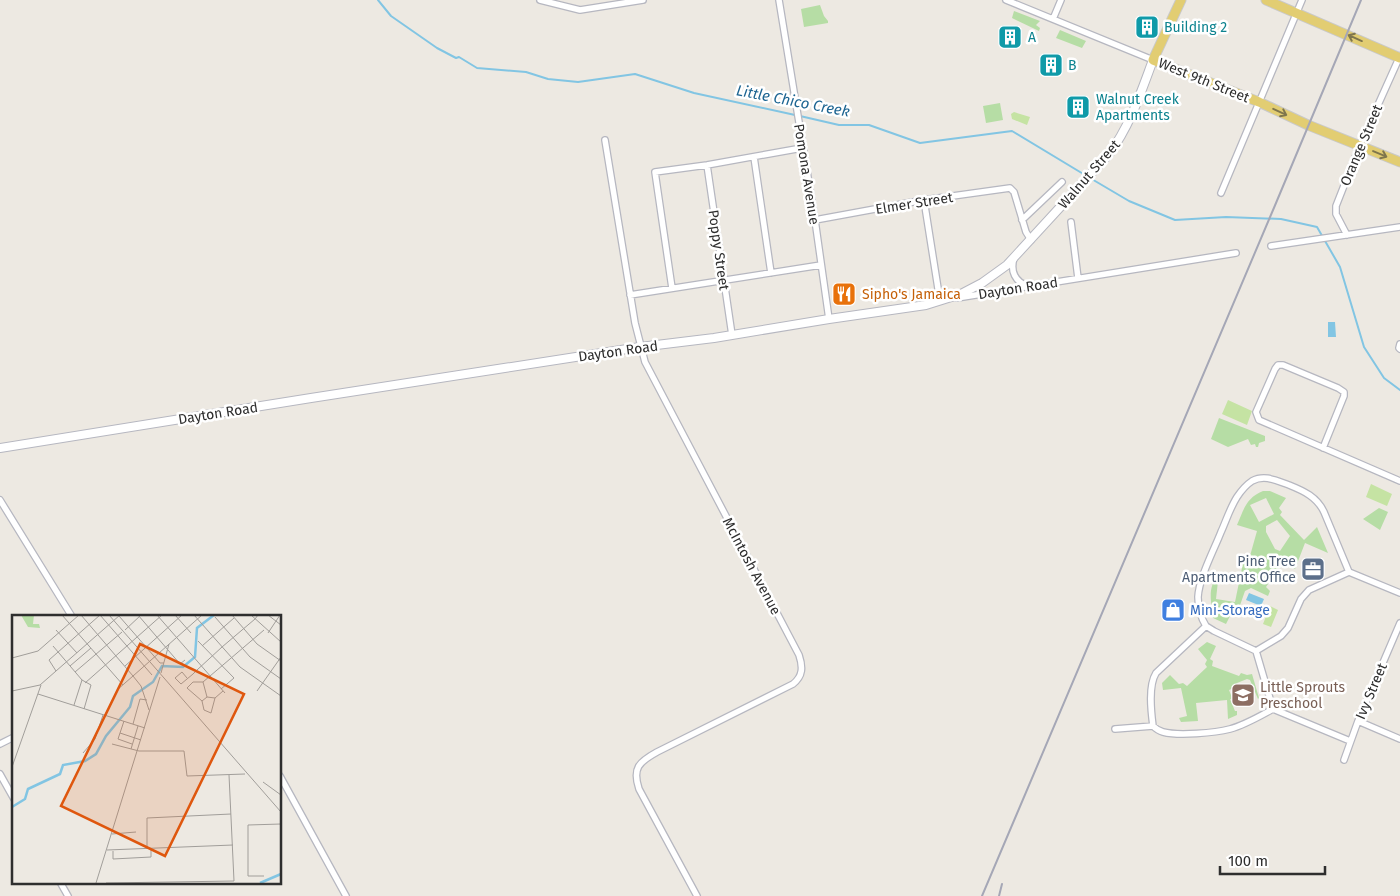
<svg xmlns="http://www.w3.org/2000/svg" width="1400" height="896" font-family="'Fira Sans',sans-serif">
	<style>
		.green { fill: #b6dda5; fill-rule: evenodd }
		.pitch { fill: #c5e3a3 }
		.water { fill: #82c5e3 }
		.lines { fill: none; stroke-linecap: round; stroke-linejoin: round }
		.stream { stroke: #82c5e3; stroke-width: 2 }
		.street-casing { stroke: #b6b7c0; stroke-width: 8 }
		.secondary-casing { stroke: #b6b7c0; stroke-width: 10 }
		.primary-casing { stroke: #c9c9c9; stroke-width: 11 }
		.street { stroke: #fff; stroke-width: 5.5 }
		.secondary { stroke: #fff; stroke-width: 8 }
		.primary { stroke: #e2cd72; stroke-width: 9 }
		.rail { stroke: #a5a7b6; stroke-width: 2 }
		.oneway { stroke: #7f764d }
		.labels { text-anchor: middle; stroke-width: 5; stroke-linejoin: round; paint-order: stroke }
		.culture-label { font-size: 14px; fill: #0d838f; stroke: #fff; text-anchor: start }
		.street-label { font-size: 14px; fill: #2e2e2e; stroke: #fff }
		.food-label { font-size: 14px; fill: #c56008; stroke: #fff; text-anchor: start }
		.service-label { font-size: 14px; fill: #4e5e75; stroke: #fff; text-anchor: end }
		.shop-label { font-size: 14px; fill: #366cbe; stroke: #fff; text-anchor: start }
		.education-label { font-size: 14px; fill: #785e54; stroke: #fff; text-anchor: start }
		.water-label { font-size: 15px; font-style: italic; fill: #1d6592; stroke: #fff }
		.inset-river { fill: none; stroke: #82c5e3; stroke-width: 2.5 }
		.inset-road { fill: none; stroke: #a19e9a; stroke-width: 1 }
		.view { fill: #df570e; fill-opacity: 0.15; stroke: #df570e; stroke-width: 2.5 }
		.inset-edge { fill: none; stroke: #2e2e2e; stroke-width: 2.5 }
	</style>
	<rect width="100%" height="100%" fill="#ede9e2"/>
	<path class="green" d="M 820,5 L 824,16 L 828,21 L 828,23 L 804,27 L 801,9 Z
		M 1014,11 L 1040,21 L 1036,25 L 1040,28 L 1039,31 L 1012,18 Z
		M 1060,30 L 1086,41 L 1082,48 L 1056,38 Z
		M 1000,103 L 1003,120 L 986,123 L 983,106 Z
		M 1219,418 L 1265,436 L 1265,441 L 1259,443 L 1258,447 L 1256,447 L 1255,444 L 1251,445 L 1248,439 L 1228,447 L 1211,439 Z
		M 1263,491 L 1270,491 L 1286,498 L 1279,508 L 1282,512 L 1280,515 L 1304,540 L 1317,527 L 1328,553 L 1305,543 L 1295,569 L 1283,562 L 1266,587 L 1270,591 L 1268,596 L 1251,588 L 1245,591 L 1238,611 L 1234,611 L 1230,616 L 1226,624 L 1213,618 C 1211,598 1207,590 1219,572 L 1216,599 L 1235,602 L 1243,563 L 1248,563 L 1257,531 L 1237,525 C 1244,509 1246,498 1263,491 ZM 1266,498 L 1274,514 L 1259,522 L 1250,505 ZM 1277,520 L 1290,536 L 1280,551 L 1275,549 L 1266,532 L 1266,526 Z
		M 1379,508 L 1388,512 L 1380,530 L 1363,519 Z
		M 1207,642 L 1216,646 L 1210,659 L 1213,661 L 1212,666 L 1239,676 L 1241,673 L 1247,675 L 1252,674 L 1259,698 L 1258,699 L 1250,680 L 1247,679 L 1237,683 L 1239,686 L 1229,690 L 1233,700 L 1230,699 L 1235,711 L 1237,711 L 1237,715 L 1228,719 L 1227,700 L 1196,703 L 1198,721 L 1181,722 L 1179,718 L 1187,716 L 1181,688 L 1163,690 L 1162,683 L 1170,675 L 1179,684 L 1183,683 L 1187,686 L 1207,667 L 1205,664 L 1207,660 L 1198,649 Z"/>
	<path class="pitch" d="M 1014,112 L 1030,117 L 1027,125 L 1012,119 L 1011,114 Z
		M 1228,400 L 1252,411 L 1247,425 L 1222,414 Z
		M 1371,484 L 1392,494 L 1387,506 L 1366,497 Z
		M 1270,606 L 1278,610 L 1271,627 L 1263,624 Z"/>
	<path class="water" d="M 1328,322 L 1335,322 L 1336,337 L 1328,337 Z
		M 1249,593 L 1264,599 L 1261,606 L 1246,600 Z"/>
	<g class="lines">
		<path class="stream" d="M 378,0 L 391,16 L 437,48 L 456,58 L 459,57 L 477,68 L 526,72 L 548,79 L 578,82 L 635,74 L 694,93 L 795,115
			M 800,116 L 839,125 L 869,125 L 920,143 L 1012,131 L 1085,175
			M 1090,178 L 1129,201 L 1175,220 L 1226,217 L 1281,219 L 1317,227 L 1340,267 L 1364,347 L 1384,378 L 1400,390"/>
		<g class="street-casing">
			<path id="street" d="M 540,0 L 580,10 L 643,0
				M 779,0 L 815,220 L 829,319
				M 1006,0 L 1153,60
				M 1053,19 L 1061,0
				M 605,140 L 635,323 L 645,362 L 799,655 C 803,667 803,676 793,684 L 657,752 C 639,762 632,768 639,789 L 697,896
				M 754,157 L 771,273
				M 707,165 L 732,335
				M 1221,193 L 1302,0
				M 924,200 L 940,301 L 943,300
				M 815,220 L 924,200 L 1010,188 L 1014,192 L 1026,232 L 1031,240
				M 1022,220 L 1062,182
				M 1071,222 L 1078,278
				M 1347,235 L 1336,214 L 1336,206 L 1360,145 L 1400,56
				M 1271,246 L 1400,227
				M 1014,258 C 1010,271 1015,282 1028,286
				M 672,288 L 655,172 L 707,165 L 802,148
				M 630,295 L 821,265
				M 957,298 L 1236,253
				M 1400,344 L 1399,348 L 1400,349
				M 1323,448 L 1344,396 L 1344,392 L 1338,388 L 1283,365 L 1278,365 L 1275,369 L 1256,412 L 1259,420 L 1400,481
				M 0,500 L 71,615
				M 1349,572 L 1400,593
				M 1206,626 C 1201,618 1198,607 1198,597 C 1199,578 1214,550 1221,532 C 1226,521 1230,508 1237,497 C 1241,491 1246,485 1252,481 C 1265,474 1277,481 1289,485 C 1304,491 1317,497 1324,512 L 1349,572
				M 1256,651 L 1281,636 L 1288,628 L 1301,599 L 1309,590 L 1349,572
				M 1273,709 L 1256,651 L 1214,631 L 1206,626 L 1156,673 C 1148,686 1151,711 1153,726 C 1156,729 1159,731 1163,732 C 1178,736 1215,733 1230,729 C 1245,725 1260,716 1273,709 L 1350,741
				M 1358,721 L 1400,739
				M 1115,729 L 1153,726
				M 0,744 L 14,737
				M 1344,760 L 1358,721 L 1400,623
				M 0,774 L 14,799
				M 280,776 L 346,896
				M 60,882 L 68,896"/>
		</g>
		<g class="secondary-casing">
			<path id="secondary" d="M 0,448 L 311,398 L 640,347 L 714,338 L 829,319 L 926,305 L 961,294 L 982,283 L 1007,265 L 1109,154 C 1130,126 1141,92 1153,60"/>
		</g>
		<g class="primary-casing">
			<path id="primary" d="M 1181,0 L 1153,60 L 1259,102 L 1308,125 L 1400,162
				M 1266,0 L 1400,58"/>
		</g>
		<use href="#street" class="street"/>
		<use href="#secondary" class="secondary"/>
		<use href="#primary" class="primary"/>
		<path class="rail" d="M 982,896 L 1276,203 L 1361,0
			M 999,896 L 1002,884"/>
	</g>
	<defs><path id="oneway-shaft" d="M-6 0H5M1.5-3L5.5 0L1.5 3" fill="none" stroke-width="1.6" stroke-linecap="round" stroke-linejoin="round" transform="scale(1.25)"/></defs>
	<g class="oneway">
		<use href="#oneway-shaft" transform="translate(1355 38) rotate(-156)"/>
		<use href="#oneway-shaft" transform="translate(1280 112) rotate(25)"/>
		<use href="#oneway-shaft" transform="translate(1380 154) rotate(23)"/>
	</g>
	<defs>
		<g id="building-square" transform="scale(1.25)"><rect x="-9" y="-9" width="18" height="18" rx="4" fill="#0f9aa8" stroke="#fff"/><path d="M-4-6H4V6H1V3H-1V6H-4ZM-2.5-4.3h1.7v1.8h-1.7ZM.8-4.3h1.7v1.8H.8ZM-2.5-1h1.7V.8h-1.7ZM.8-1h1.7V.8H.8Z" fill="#fff"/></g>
		<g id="restaurant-square" transform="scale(1.25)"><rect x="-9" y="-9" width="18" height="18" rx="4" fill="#e8710a" stroke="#fff"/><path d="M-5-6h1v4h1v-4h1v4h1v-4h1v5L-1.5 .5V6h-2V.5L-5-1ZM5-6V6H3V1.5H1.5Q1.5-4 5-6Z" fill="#fff"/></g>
		<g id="office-square" transform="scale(1.25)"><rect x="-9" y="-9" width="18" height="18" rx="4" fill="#5c6f8a" stroke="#fff"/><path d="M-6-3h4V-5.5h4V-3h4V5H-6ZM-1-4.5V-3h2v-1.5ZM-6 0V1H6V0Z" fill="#fff"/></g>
		<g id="shop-square" transform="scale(1.25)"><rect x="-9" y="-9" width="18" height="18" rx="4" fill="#3f7fe0" stroke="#fff"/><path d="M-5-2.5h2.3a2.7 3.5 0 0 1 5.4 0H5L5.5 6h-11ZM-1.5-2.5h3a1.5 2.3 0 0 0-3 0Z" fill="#fff"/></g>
		<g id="school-square" transform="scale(1.25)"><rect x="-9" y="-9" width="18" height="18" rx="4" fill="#8d6e63" stroke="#fff"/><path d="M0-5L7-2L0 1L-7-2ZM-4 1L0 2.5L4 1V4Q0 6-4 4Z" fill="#fff"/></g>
	</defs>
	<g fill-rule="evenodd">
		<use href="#building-square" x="1147" y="27"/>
		<use href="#building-square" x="1010" y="37"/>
		<use href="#building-square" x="1051" y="65"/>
		<use href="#building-square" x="1078" y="107"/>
		<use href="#restaurant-square" x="844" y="294"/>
		<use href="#office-square" x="1313" y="569"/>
		<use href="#shop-square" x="1173" y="610"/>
		<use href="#school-square" x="1243" y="695"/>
	</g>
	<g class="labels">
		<g class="culture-label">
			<text x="1164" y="32">Building 2</text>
			<text x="1028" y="42">A</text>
			<text x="1068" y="70">B</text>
			<text x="1096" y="104">Walnut Creek<tspan x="1096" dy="16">Apartments</tspan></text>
		</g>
		<g class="street-label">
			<text transform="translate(1204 80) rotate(22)" y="5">West 9th Street</text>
			<text transform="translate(1361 145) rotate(-67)" y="5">Orange Street</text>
			<text transform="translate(807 174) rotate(81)" y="5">Pomona Avenue</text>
			<text transform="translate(1089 174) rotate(-49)" y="5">Walnut Street</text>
			<text transform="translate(914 203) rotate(-9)" y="5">Elmer Street</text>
			<text transform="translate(719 250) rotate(82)" y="5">Poppy Street</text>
			<text transform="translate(1018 288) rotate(-9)" y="5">Dayton Road</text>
			<text transform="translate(618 351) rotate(-8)" y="5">Dayton Road</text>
			<text transform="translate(218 413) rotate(-9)" y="5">Dayton Road</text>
			<text transform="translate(752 566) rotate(62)" y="5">McIntosh Avenue</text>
			<text transform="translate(1371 691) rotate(-67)" y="5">Ivy Street</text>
		</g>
		<g class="food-label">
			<text x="862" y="299">Sipho's Jamaica</text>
		</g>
		<g class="service-label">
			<text x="1296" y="566">Pine Tree<tspan x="1296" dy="16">Apartments Office</tspan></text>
		</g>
		<g class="shop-label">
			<text x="1190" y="615">Mini-Storage</text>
		</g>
		<g class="education-label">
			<text x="1260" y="692">Little Sprouts<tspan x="1260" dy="16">Preschool</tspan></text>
		</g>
		<g class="water-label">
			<text transform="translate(793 101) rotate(11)" y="5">Little Chico Creek</text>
		</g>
	</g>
	<g transform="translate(12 615)">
		<rect width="269" height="269" fill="#ede9e2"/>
		<path d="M 9,0 L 22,0 L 21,9 L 27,9 L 28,13 L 16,12 Z" fill="#b6dda5"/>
		<path class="inset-river" d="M 0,192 L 13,184 L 16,174 L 48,159 L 51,150 L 73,146 L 84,139 L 94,121 L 118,92 L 121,81 L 141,67 L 150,51 L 171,52 L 183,42 L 185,13 L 202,0M 248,268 L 269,259"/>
		<path class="inset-road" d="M 50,0 L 111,70M 69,0 L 121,61 L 190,0M 97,0 L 269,197M 126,0 L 168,49 L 173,45M 145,0 L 213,78M 163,0 L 179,18M 182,0 L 228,52 L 269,81M 220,0 L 245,29 L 269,46M 239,0 L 269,27M 256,0 L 269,10M 107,1 L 148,48 L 152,48M 203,2 L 238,42 L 269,64M 44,15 L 65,38M 113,15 L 129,0M 256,18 L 268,0M 186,26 L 222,63 L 209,74M 41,31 L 70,65 L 79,70 L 72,94M 190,31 L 222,3M 0,43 L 26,36 L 67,0M 58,51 L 79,33M 113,51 L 170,0M 44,56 L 37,45 L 88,0 L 140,60M 63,57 L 110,17M 149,58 L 157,29M 175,63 L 170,57 L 163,63 L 169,69 L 181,59 L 185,55 L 210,32 L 243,4 L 246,0M 191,67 L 252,15M 191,67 L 195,82M 73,68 L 150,0M 105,75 L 121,61 L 129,71 L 137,95M 0,76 L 28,70 L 108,0M 245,76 L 269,42M 26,79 L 133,113M 203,83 L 195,82 L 190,86 L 192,95 L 199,98 L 203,83 L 211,76M 190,86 L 175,73 L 181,67 L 191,67M 62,90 L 70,65M 112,106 L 106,124 L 120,129M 121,109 L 128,84 L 135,85M 108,118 L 129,125M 100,129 L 127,136 L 172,136 L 175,161 L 233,159M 119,134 L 126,111M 71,138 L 83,124 L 91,100M 0,152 L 29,70M 217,160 L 222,266M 251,167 L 269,180M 100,219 L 124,217M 135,234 L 135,203 L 219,199M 95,235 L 221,230M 101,236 L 101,244 L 139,242 L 139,234M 252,261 L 236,261 L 236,210 L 269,209M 84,268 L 148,62M 94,268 L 222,266"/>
		<path class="view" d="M 128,29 L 232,79 L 153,241 L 49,191 Z"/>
		<rect width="269" height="269" class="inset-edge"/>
	</g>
	<path d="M1220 866v8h105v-8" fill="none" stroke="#2e2e2e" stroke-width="2.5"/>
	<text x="1228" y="866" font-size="15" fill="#2e2e2e" stroke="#ffffff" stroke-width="4" paint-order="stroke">100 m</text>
</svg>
